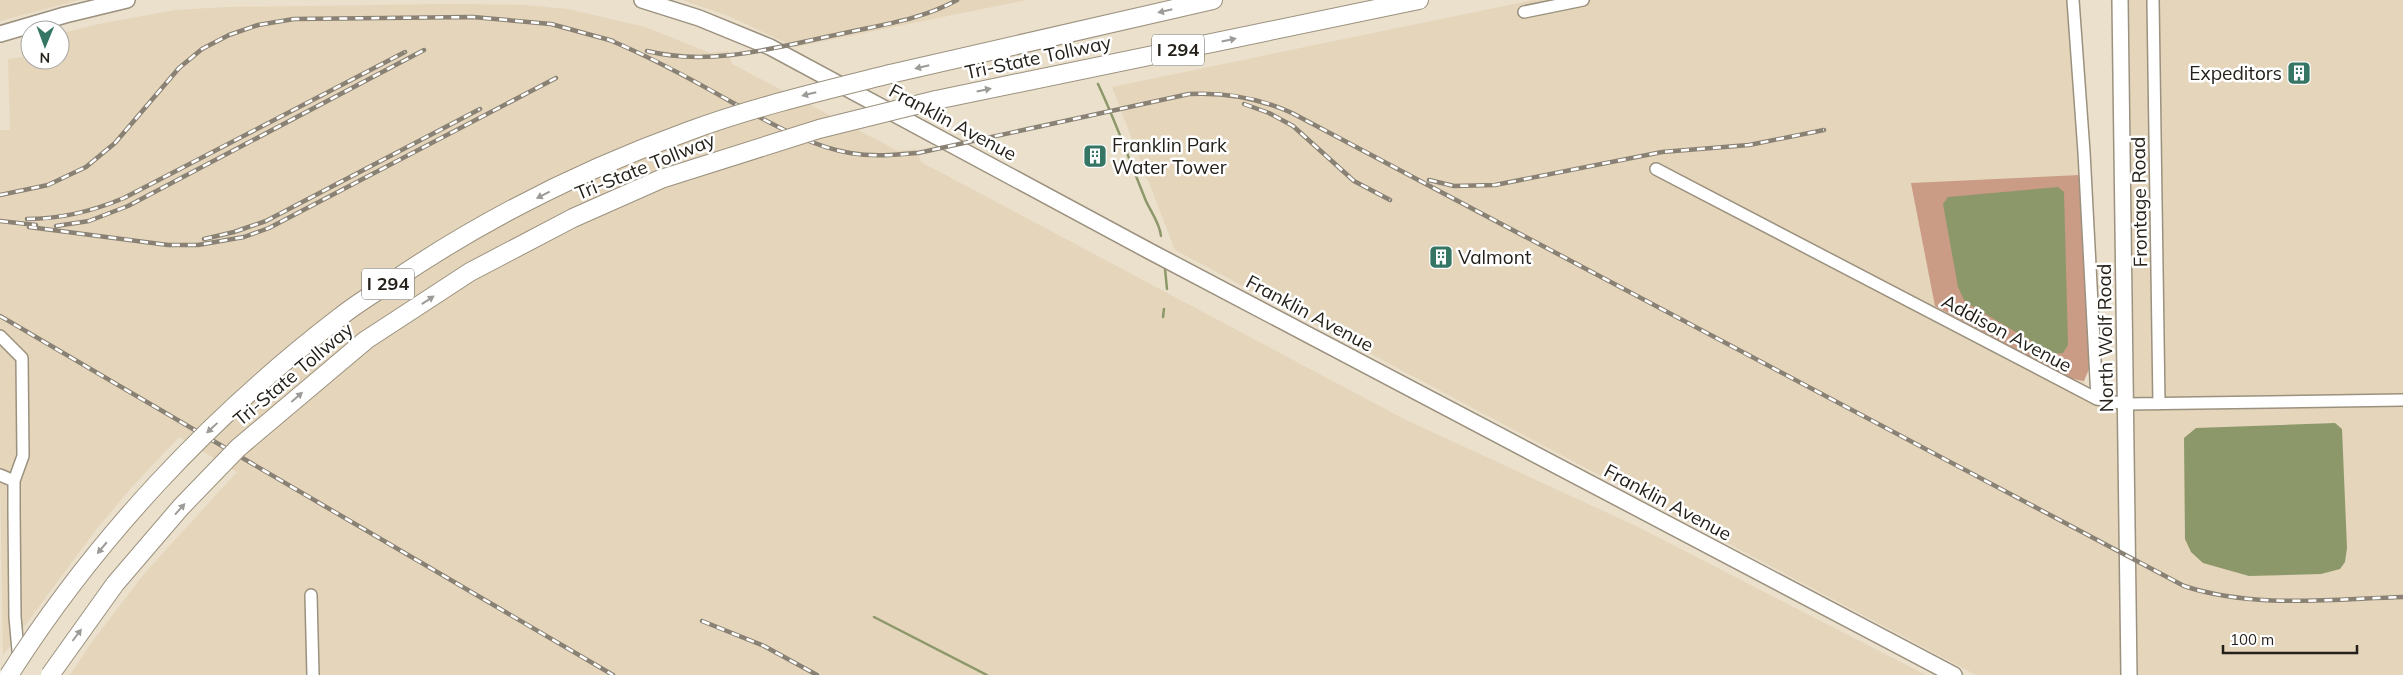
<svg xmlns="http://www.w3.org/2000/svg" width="2403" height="675" font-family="Mulish,sans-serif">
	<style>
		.built { fill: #e4d5bb }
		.forest { fill: #ca9b85 }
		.water { fill: #8d986a }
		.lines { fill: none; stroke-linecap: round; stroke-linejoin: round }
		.stream { stroke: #8d986a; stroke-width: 2.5 }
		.minor-casing { stroke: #9b917e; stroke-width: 14 }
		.major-casing { stroke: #9b917e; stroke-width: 18 }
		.highway-casing { stroke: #9b917e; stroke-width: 20 }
		.minor { stroke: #fff; stroke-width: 11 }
		.major { stroke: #fff; stroke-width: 15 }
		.highway { stroke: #fff; stroke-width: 18 }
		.rail-casing { stroke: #898174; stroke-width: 4.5 }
		.rail { stroke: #fff; stroke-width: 2.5; stroke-dasharray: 8; stroke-linecap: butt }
		.highway-bridge-casing { stroke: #9b917e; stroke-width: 20; stroke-linecap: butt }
		.highway-bridge { stroke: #fff; stroke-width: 18 }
		.oneway { fill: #9d9b98 }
		.labels { text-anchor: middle; stroke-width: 5; stroke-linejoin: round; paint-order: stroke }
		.shield { fill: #fff; stroke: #66645f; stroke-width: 1 }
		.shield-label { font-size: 18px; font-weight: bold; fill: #25211a }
		.street-label { font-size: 19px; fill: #25211a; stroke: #fff }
		.poi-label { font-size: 19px; fill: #25211a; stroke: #fff; text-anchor: start }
	</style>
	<rect width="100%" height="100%" fill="#ebe0cc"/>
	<path class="built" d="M 0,0 L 79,0 L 0,21 Z
		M 682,0 L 1027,0 L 795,47 L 726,15 Z
		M 1533,0 L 2073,0 L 2091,364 L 2084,381 L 2087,400 L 2121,408 L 2121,675 L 1976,675 L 1175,250 L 1112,87 Z
		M 2129,0 L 2403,0 L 2403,675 L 2138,675 Z
		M 452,4 L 525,5 L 568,9 L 645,27 L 710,53 L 728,51 L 732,64 L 898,151 L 916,149 L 921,162 L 1406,420 L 1638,527 L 1926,675 L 70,675 L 92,642 L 144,574 L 237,472 L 179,437 L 130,489 L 95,531 L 3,655 L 0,479 L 0,130 L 10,130 L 8,59 L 30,56 L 30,60 L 60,60 L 60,34 L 94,25 L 175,10 L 226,7 Z"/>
	<path class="forest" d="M 2080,175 L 2091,364 L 2084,381 L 2068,378 L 1935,306 L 1911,183 Z"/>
	<path class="water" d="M 2058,187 L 2064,192 L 2068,345 L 2063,353 L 2053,354 L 1965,302 L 1958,287 L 1943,204 L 1948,197 Z
		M 2335,423 L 2342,429 L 2347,548 L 2345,562 L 2340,569 L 2321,574 L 2249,576 L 2203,563 L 2191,552 L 2185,539 L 2184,438 L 2196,428 Z"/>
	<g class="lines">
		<path class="stream" d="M 1098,84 C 1116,122 1130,162 1146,201 C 1151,212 1160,224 1161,236
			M 1165,269 L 1167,289
			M 1163,317 L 1164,309
			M 874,617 L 987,675"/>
		<g class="minor-casing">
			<path id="minor" d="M 2073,0 L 2084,152 L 2097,399
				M 2153,0 L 2159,404
				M 1524,12 L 1583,0
				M 1656,169 L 2097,399 L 2126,404 L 2403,400
				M 0,336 L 22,358 L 23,456 L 14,481 L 14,511 L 15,617 L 19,662
				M 0,475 L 14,481
				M 311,595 L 313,675"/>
		</g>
		<g class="major-casing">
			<path id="major" d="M 642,0 L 699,18 L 770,47 L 1153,253 L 1954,675
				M 2120,0 L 2129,675
				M 0,34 L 65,15 L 127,0"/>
		</g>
		<g class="highway-casing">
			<path id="highway" d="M 890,74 L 1213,0
				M 936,100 L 1419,0"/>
		</g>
		<use href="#minor" class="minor"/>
		<use href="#major" class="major"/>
		<use href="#highway" class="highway"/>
		<g class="rail-casing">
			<path id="rail" d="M 607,39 C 651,57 693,80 735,104 C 771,123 809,146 850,153 C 873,157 895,155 918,153 L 1189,94 C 1226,92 1259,98 1292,113 L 2184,586 C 2254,609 2331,599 2403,597
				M 647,51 C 711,67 777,47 840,34 C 880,25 921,20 957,0
				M 1244,104 L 1269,113 L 1293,126 L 1354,181 L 1390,200
				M 1429,180 L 1454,186 L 1495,185 L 1662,152 L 1749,145 L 1824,130
				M 0,195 L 48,185 L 86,167 L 115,143 L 179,68 L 202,49 L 229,35 L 258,25 L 294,19 L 473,17 L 551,24 L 613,41
				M 27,219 C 60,219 93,211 124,198 L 405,52
				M 0,221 L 36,225
				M 56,226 L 89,221 L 128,206 L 424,50
				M 29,227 L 168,245 L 198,245 L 244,237 L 269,228 L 556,78
				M 204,239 L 234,232 L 266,221 L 480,109
				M 0,316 L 613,675
				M 702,621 L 764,646 L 817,675"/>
		</g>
		<use href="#rail" class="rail"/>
		<g class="highway-bridge-casing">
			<path id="highway-bridge" d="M 9,675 C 96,538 211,416 340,317 C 356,304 373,294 390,283 C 482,220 584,169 689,131 C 754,107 822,91 890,74
				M 50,675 L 115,584 L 181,507 L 238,448 L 366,340 L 470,272 L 573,218 L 661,179 L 819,129 L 936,100"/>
		</g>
		<use href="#highway-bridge" class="highway-bridge"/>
	</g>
	<defs><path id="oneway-solid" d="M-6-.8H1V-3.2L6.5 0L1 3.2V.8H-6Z" transform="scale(1.25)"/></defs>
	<g class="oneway">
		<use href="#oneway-solid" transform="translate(1165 11) rotate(167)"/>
		<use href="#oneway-solid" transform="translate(1229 40) rotate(-12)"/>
		<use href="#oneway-solid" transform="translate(922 67) rotate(167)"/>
		<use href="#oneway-solid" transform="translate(984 90) rotate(-12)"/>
		<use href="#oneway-solid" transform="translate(809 94) rotate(166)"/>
		<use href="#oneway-solid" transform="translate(543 195) rotate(153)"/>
		<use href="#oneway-solid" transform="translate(428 300) rotate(-33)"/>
		<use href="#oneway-solid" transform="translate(297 397) rotate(-41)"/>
		<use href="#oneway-solid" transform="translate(212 428) rotate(137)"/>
		<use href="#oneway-solid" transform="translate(180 509) rotate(-48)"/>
		<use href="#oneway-solid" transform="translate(102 548) rotate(130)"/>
		<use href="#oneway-solid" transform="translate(77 635) rotate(-53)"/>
	</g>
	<defs>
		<g id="building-square" transform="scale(1.25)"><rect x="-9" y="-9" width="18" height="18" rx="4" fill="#357564" stroke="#fff"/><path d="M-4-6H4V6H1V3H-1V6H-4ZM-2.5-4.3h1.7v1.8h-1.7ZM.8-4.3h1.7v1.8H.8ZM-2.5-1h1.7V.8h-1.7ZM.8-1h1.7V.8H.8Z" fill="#fff"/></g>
	</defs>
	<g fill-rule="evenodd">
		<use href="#building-square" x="2299" y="73"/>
		<use href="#building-square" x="1095" y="156"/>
		<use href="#building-square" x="1441" y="257"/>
	</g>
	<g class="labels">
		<g class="shield">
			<rect x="1152" y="34.5" width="52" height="31" rx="4"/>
			<rect x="362" y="268.5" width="52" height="31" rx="4"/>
		</g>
		<g class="shield-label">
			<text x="1178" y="56">I 294</text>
			<text x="388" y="290">I 294</text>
		</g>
		<g class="street-label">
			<text transform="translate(1038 57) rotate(-12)" y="7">Tri-State Tollway</text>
			<text transform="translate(953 122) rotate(28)" y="7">Franklin Avenue</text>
			<text transform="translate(645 166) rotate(-22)" y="7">Tri-State Tollway</text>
			<text transform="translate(2139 202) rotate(-91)" y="7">Frontage Road</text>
			<text transform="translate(1310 313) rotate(28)" y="7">Franklin Avenue</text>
			<text transform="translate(2007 333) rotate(28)" y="7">Addison Avenue</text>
			<text transform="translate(2105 338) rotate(-91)" y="7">North Wolf Road</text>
			<text transform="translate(293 374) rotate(-40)" y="7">Tri-State Tollway</text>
			<text transform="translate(1668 502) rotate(28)" y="7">Franklin Avenue</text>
		</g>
		<g class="poi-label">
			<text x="2282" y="80" text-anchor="end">Expeditors</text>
			<text x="1112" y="152">Franklin Park<tspan x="1112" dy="22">Water Tower</tspan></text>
			<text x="1458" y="264">Valmont</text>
		</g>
	</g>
	<g transform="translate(45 45) rotate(181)"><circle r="24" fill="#ffffff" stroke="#a8a6a3"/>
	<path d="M0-4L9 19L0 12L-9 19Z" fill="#357564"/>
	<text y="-8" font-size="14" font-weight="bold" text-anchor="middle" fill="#25211a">N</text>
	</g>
	<path d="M2223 645v8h134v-8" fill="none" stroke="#25211a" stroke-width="2.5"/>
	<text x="2230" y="645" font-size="15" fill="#25211a" stroke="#ffffff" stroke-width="4" paint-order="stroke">100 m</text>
</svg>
